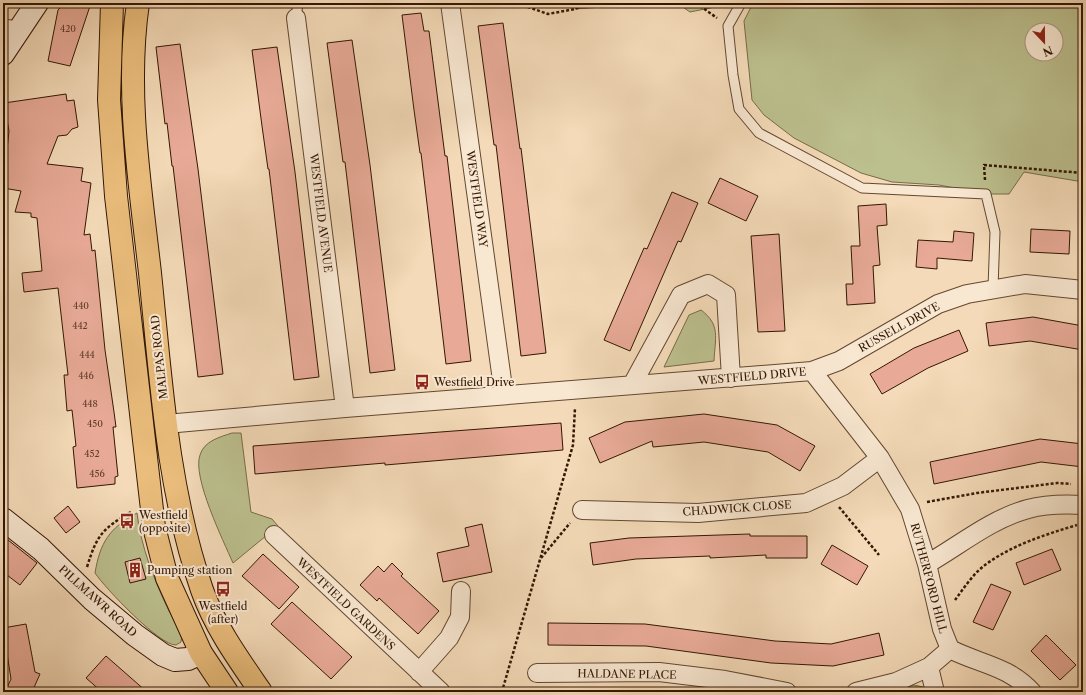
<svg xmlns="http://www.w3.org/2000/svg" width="1086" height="695" font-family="'Libre Caslon Text',serif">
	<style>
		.green { fill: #bcbf8e; stroke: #786b48; fill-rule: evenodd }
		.building { fill: #e8aa97; stroke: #331703 }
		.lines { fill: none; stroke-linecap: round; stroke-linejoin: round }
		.lane-casing { stroke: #634830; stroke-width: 11 }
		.street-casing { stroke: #634830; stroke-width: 20 }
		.secondary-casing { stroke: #331703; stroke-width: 24 }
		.primary-casing { stroke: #331703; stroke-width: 24 }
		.path { stroke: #331703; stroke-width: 2.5; stroke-dasharray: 3 2; stroke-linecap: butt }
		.lane { stroke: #f8e7d1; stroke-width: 9 }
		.street { stroke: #f8e7d1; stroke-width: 18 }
		.secondary { stroke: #f8e7d1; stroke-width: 22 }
		.primary { stroke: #eabd7c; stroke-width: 22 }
		.labels { text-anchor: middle; stroke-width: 4; stroke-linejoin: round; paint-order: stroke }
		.number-label { font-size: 9px; fill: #603c28 }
		.street-label { font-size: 11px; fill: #331703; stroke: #f8e7d1 }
		.poi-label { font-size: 11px; fill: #331703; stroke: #f8e7d1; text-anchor: start }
	</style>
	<rect width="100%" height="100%" fill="#f4dab8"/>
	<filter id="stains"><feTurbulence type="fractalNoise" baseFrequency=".005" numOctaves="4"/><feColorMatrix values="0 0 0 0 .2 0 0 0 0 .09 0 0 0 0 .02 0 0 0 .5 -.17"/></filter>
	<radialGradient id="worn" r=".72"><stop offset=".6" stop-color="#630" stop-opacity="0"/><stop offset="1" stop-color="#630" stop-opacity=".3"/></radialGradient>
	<path class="green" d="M 583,3 L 655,3 L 575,9 Z
		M 677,3 L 726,3 L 725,5 L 690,12 Z
		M 753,3 L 1083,3 L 1083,182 L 1024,172 L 1009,194 L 986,194 L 939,185 L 892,182 L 861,173 L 794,138 L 764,115 L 752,100 L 744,21 ZM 1032,30 L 1056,30 L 1056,54 L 1032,54 Z
		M 701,310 C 721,325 715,338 714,361 L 664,367 L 689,315 Z
		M 232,433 L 241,433 L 251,512 L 272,519 L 278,526 L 233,563 C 223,540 192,477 200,455 C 204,441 220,437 232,433 Z
		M 137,513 C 141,547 154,580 169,611 C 173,618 184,633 181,642 L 176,645 C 160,646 105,588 95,573 C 100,543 109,528 137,513 Z
		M 914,685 L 923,687 L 927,692 L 893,692 Z"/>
	<path class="building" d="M 64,3 L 91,3 L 70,66 L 48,61 L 58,10 Z
		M 421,13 L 424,31 L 429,31 L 445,156 L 447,156 L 471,361 L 446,364 L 421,153 L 420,153 L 414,110 L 402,15 Z
		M 503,23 L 520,149 L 521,148 L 546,353 L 521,356 L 496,145 L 494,145 L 478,26 Z
		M 352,40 L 370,165 L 395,370 L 370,373 L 345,162 L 343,162 L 327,43 Z
		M 180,44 L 198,169 L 223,374 L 198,377 L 173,166 L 172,166 L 167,123 L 165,124 L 156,47 Z
		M 277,47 L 295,172 L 319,377 L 294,380 L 269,169 L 268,169 L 262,126 L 252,50 Z
		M 66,94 L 67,101 L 74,100 L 78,127 L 72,129 L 67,135 L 58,136 L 47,164 L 83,168 L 81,181 L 91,183 L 84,235 L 90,234 L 92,251 L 95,250 L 105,350 L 114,412 L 116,427 L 113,427 L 118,476 L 115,477 L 115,484 L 77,488 L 73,447 L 76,446 L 72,410 L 67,411 L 64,375 L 68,375 L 58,288 L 24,292 L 22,273 L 42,271 L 37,218 L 31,217 L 31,213 L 15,212 L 21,191 L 3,188 L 9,131 L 4,103 Z
		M 720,178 L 758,196 L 746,221 L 708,203 Z
		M 672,192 L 698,203 L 681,242 L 678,241 L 630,351 L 604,340 L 644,248 L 647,249 Z
		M 886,204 L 887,225 L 877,226 L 880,265 L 873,266 L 875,303 L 847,305 L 846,284 L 853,284 L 851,246 L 860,246 L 858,206 Z
		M 1031,229 L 1070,231 L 1069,254 L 1030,252 Z
		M 954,231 L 974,233 L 972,261 L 937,258 L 937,269 L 916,267 L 918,240 L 953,242 Z
		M 779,234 L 785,331 L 758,332 L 751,236 Z
		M 1033,317 L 1083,326 L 1083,350 L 1030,341 L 989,346 L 986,323 Z
		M 959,330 L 968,351 L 928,368 L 882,394 L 870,374 L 914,348 Z
		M 704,414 L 777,425 L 815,446 L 800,471 L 768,452 L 704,442 L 653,447 L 652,441 L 600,463 L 589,438 L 625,422 Z
		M 561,423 L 563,450 L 385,465 L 385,463 L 255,474 L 253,446 Z
		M 1040,439 L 1083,444 L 1083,467 L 1041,462 L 934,484 L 930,462 Z
		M 68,506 L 80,522 L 66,533 L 54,518 Z
		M 482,524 L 492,572 L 443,582 L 437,553 L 469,546 L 465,528 Z
		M 750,534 L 750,536 L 807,536 L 807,558 L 766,558 L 766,555 L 710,558 L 710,556 L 636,559 L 593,565 L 590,543 L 629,538 Z
		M 3,536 L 37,563 L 20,585 L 3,572 Z
		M 832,545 L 868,566 L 857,585 L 821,564 Z
		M 1052,549 L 1061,570 L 1024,585 L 1016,563 Z
		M 263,554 L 299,587 L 279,609 L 242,576 Z
		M 140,558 L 146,579 L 130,583 L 125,562 Z
		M 392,563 L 403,574 L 401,576 L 439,611 L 418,634 L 379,598 L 377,601 L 360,585 L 378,566 L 384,572 Z
		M 991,584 L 1011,592 L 993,630 L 973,622 Z
		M 292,602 L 352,657 L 331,679 L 271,624 Z
		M 548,623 L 645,624 L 775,641 L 831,644 L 879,633 L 884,655 L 833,666 L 771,663 L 646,646 L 548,645 Z
		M 26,624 L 35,672 L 40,674 L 32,692 L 5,692 L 11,679 L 3,628 Z
		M 1046,635 L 1076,665 L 1060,680 L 1031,651 Z
		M 106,656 L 147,692 L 102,692 L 86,678 Z"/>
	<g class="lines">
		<g class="lane-casing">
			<path id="lane" d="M 741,3 L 728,26 L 733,75 L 739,109 L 759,133 L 862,188 L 986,194 L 995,232 L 993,288
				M 296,18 L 298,3
				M 3,24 L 11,25 L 19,31"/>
		</g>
		<g class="street-casing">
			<path id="street" d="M 450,3 L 504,395
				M 296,18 L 345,408
				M 812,371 L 880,458 L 910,509 L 927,564 L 942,629 L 950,649 C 979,664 1009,666 1032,692
				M 632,385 L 681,295 L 708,284 L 726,295 L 731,378
				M 166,424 L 345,408 L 812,371 L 839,361 L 938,304 L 967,294 L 1025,284 L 1083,290
				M 582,510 L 698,513 L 806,503 L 843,486 L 880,458
				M 274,535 L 441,692
				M 927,564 C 960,545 991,519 1028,509 C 1046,504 1064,504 1083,505
				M 929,667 L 935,692
				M 419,672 L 449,638 L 460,617 L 461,591
				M 537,673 L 659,672 L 725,680 L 787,692
				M 856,692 L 896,682 L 929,667 L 950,649"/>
		</g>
		<g class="secondary-casing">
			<path id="secondary" d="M 3,54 L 37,3
				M 3,519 L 41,549 L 92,599 L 135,635 L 163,655 L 175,660 L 188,659 L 201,653"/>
		</g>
		<g class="primary-casing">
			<path id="primary" d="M 112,3 L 109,100 L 116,196 L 154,527 L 167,578 L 201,653 L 227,692
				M 138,3 C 125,92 140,184 150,273 C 161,380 167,488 202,590 C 215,627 239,660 261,692"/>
		</g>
		<path class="path" d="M 508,3 L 528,7 L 548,14 L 575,9 L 590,3
			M 696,3 L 717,18
			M 985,180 L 984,165 L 1083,173
			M 927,502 L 977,493 L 1057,483 L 1071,484
			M 839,507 L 879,555
			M 541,558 L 570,523
			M 87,567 C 97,535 102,529 131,512
			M 955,600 C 964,588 973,574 985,565 C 1012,545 1044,535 1077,525
			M 505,692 L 503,688 L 573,445 L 575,408"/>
		<use href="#lane" class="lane"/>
		<use href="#street" class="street"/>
		<use href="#secondary" class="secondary"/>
		<use href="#primary" class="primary"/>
	</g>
	<defs>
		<g id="bus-bare" transform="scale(1.2)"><path d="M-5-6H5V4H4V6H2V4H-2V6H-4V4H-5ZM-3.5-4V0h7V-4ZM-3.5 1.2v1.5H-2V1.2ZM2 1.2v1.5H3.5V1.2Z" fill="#8f2418" stroke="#f8e7d1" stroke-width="2.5" paint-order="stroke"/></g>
		<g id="building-bare" transform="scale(1.2)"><path d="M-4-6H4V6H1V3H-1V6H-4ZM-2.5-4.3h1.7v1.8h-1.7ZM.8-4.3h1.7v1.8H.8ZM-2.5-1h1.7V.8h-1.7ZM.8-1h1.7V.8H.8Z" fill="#8f2418" stroke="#f8e7d1" stroke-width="2.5" paint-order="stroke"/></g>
	</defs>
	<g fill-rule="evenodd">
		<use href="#bus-bare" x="422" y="382"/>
		<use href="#bus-bare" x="127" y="521"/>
		<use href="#building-bare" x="135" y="570"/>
		<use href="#bus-bare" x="223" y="589"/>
	</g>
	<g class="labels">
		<g class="number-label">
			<text x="68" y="32">420</text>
			<text x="81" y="309">440</text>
			<text x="80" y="329">442</text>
			<text x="87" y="358">444</text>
			<text x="86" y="379">446</text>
			<text x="90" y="407">448</text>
			<text x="95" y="427">450</text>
			<text x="92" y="457">452</text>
			<text x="97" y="477">456</text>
		</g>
		<g class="street-label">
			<text transform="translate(477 199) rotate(82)" y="4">WESTFIELD WAY</text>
			<text transform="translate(321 213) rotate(83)" y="4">WESTFIELD AVENUE</text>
			<text transform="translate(899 327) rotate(-29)" y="4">RUSSELL DRIVE</text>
			<text transform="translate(159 357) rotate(-96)" y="4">MALPAS ROAD</text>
			<text transform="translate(752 376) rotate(-5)" y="4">WESTFIELD DRIVE</text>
			<text transform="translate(737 508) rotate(-4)" y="4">CHADWICK CLOSE</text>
			<text transform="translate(929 578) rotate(75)" y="4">RUTHERFORD HILL</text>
			<text transform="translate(98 601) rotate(42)" y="4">PILLMAWR ROAD</text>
			<text transform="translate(346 604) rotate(43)" y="4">WESTFIELD GARDENS</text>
			<text transform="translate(627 674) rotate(1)" y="4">HALDANE PLACE</text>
		</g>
		<g class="poi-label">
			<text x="434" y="386">Westfield Drive</text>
			<text x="139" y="519">Westfield<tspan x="139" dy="13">(opposite)</tspan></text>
			<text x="147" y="574">Pumping station</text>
			<text x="223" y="610" text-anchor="middle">Westfield<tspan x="223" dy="13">(after)</tspan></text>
		</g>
	</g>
	<rect width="1086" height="695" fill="none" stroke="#f4dab8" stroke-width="16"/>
	<rect x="4" y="4" width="1078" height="687" fill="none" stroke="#331703" stroke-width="2"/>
	<rect x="8" y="8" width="1070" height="679" fill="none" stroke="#331703"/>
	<g transform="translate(1044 42) rotate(158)"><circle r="19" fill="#f8e7d1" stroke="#a9947f"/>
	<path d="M0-3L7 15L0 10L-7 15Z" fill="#8f2418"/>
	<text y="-6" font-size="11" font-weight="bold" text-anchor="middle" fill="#331703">N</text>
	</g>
	<rect width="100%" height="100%" filter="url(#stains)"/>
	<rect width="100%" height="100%" fill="url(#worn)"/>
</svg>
